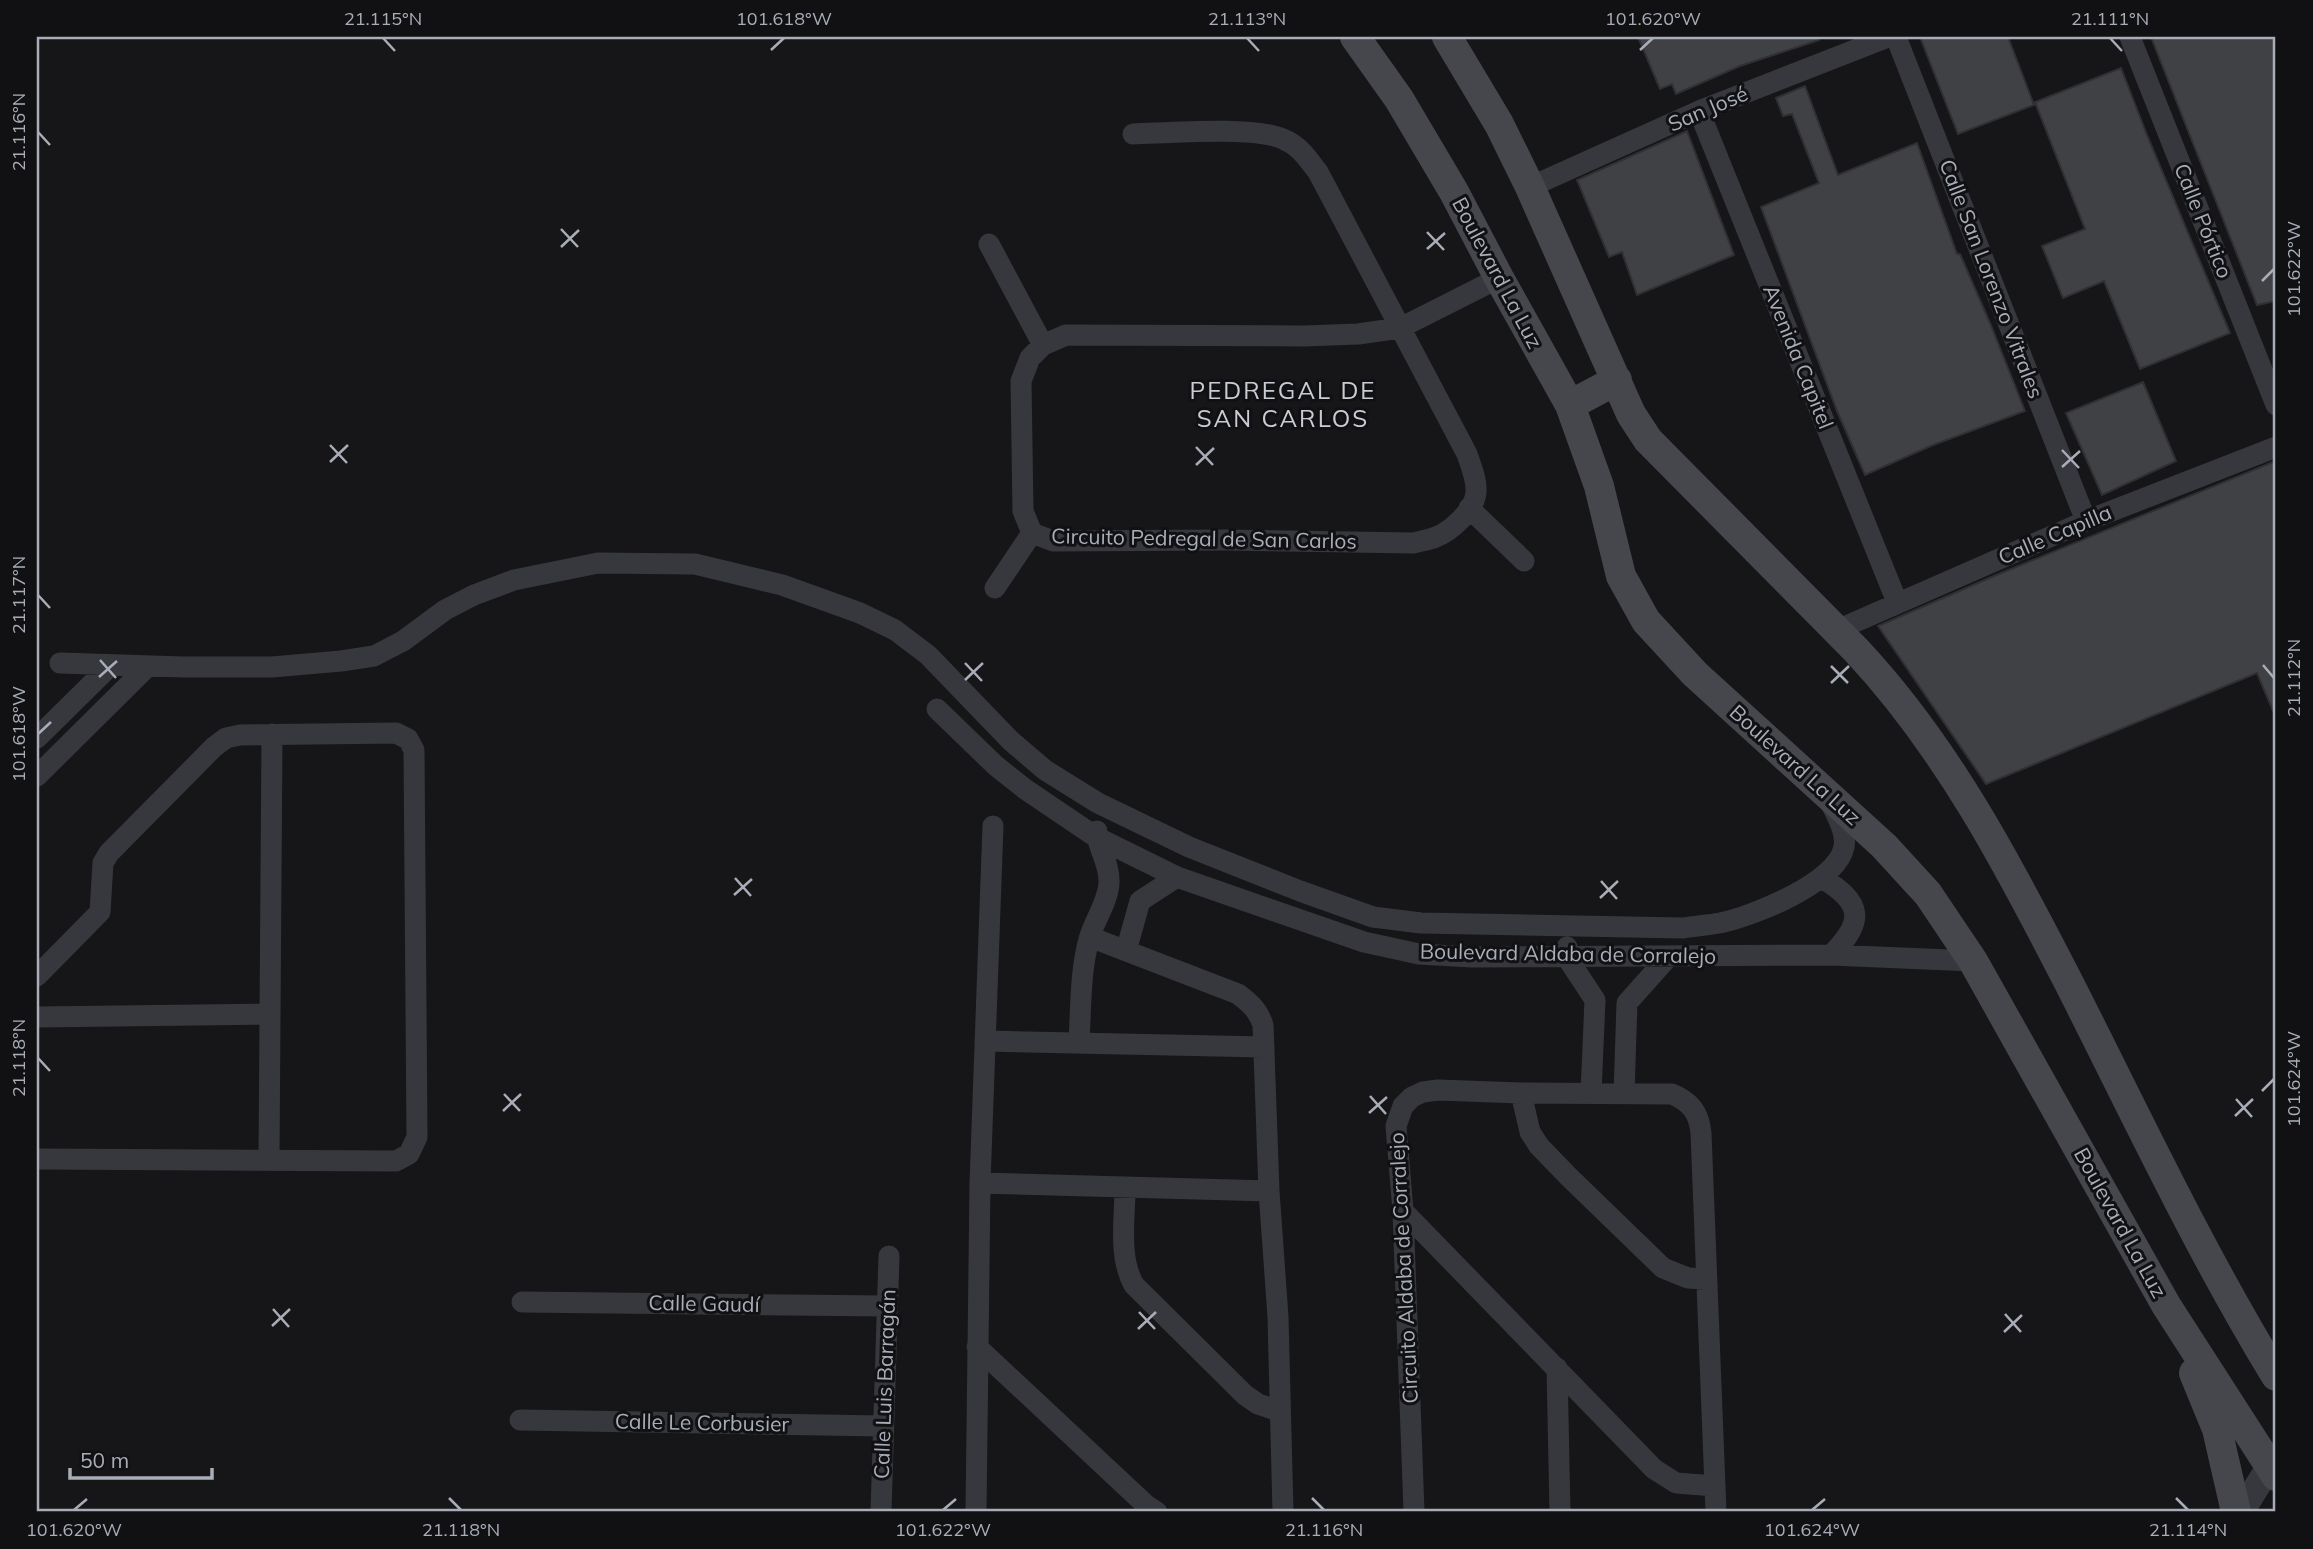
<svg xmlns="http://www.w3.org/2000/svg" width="2313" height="1549" font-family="Mulish,sans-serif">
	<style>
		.building { fill: #404145; stroke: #303034; stroke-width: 2 }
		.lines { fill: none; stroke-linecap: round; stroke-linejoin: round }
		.minor { stroke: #37383d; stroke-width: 21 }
		.tertiary { stroke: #37383d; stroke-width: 26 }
		.secondary { stroke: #45474d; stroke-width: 30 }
		.ticks { fill: none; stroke: #a8adb8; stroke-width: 2.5 }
		.labels { text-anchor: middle; stroke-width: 6; stroke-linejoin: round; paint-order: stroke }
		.street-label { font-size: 21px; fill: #a8adb8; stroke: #111113 }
		.quarter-label { font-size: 24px; letter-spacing: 2px; fill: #c9ccd4; stroke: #111113 }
		.neatline { fill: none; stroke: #a8adb8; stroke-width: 2.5 }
		.ticks-label { font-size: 18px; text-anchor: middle; fill: #a8adb8 }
	</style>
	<rect width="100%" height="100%" fill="#161618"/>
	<path class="building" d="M 1638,37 L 1818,37 L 1819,40 L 1740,66 L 1676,94 L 1672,84 L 1660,89 Z
		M 1920,37 L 2008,37 L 2034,105 L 1958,134 Z
		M 2151,37 L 2276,37 L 2276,301 L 2257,305 Z
		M 2121,68 L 2147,135 L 2230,333 L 2140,369 L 2104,281 L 2063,298 L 2042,246 L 2085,229 L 2035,102 Z
		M 1805,86 L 1838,175 L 1917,143 L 1957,254 L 1960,254 L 1990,323 L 2025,411 L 1933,445 L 1865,475 L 1837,411 L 1761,207 L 1819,183 L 1792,114 L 1783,116 L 1776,98 Z
		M 1687,131 L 1734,255 L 1637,295 L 1622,252 L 1609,257 L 1577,180 Z
		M 2143,382 L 2176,461 L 2102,495 L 2066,413 Z
		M 2273,462 L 2276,470 L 2276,718 L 2257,673 L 1986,784 L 1878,626 L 1994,576 Z"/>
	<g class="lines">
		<path class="minor" d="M 1896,37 L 2086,521
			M 2130,37 L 2276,405
			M 1699,111 L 1897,602
			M 1133,134 C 1168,133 1254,126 1283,139 C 1300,146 1307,158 1318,172 L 1467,454 C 1471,466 1477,480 1476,492 C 1475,510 1451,531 1436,537 C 1429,540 1421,541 1414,543 L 1227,540 L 1053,541 L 1032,533 L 1023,511 L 1021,381 L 1030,358 L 1043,345 L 1066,335 L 1304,336 L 1358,334 L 1400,328 L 1499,278
			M 1530,187 L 1699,111 L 1888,37
			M 989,244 L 1043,345
			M 1469,508 L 1524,561
			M 995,588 L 1032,533
			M 1837,630 L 2086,521 L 2276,447
			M 60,663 L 183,667 L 272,667 L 341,661 L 374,656 L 403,641 L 445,610 L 474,595 L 514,580 L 598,563 L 695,564 L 782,585 L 860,613 L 895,630 L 928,655 L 1011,741 L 1045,770 L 1098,803 L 1189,847 L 1300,891 L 1373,917 L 1421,923 L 1683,928 C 1696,926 1708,925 1720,923 C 1753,916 1837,883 1844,847 C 1847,832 1836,815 1830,801
			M 937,709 L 996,766 L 1025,789 L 1096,837 L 1177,877 L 1364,942 L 1419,954 L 1472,957 L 1831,955 L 1973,961
			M 37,738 L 111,665
			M 37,776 L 148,666
			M 1822,878 C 1863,903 1865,921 1831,955
			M 1090,937 L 1238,994 C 1250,1003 1258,1010 1263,1025 L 1269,1191 L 1278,1317 L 1283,1512
			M 1567,947 L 1566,956 L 1595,1000 L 1591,1093
			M 1126,951 L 1140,901 L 1177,877
			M 37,976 L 100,912 L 103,863 L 109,853 L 214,747 L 226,738 L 240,735 L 396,733 L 408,739 L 414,750 L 417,1137 L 409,1154 L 396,1161 L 37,1159
			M 37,1017 L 270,1014
			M 985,1041 L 1264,1047
			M 1079,1042 C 1081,1008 1080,972 1089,939 C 1094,921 1108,902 1109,883 C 1110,862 1096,846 1097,831
			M 1521,1093 L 1530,1132 L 1539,1146 L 1568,1176 L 1663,1268 L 1688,1278 L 1705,1279
			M 1624,1094 L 1627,1003 L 1669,956
			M 269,1160 L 272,734
			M 980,1183 L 1269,1191
			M 1125,1188 C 1125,1219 1118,1257 1134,1285 L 1245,1395 L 1258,1404 L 1279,1411
			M 1403,1211 L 1654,1469 L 1676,1483 L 1715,1486
			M 522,1302 L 886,1306
			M 977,1347 L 1146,1505 L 1157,1512
			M 1557,1368 L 1560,1512
			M 520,1420 L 883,1426
			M 881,1512 L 889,1256
			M 976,1512 L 980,1183 L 993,826
			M 1414,1512 L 1403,1211 L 1396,1126 L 1403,1106 L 1412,1097 L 1423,1092 L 1438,1090 L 1521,1093 L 1672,1094 C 1691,1102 1699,1113 1701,1133 L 1716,1512"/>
		<path class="tertiary" d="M 2241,1512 L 2276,1456"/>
		<path class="secondary" d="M 1355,37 L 1399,99 L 1454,192 L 1499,278 L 1570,405 L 1599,486 L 1621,576 L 1646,621 L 1695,674 L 1884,846 L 1928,894 L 1973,961 L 2166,1305 L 2276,1476
			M 1447,37 L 1499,124 L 1530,187 L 1631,414 L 1648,440 L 1856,650 C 1947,747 2009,866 2069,983 C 2136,1115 2199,1250 2276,1376
			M 1570,405 L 1617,380
			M 2194,1373 L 2217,1429 L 2236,1512"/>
	</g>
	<path class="ticks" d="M 383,38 L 395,51M 1247,38 L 1259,51M 2110,38 L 2122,51M 771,50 L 784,38M 1640,50 L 1653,38M 38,132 L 50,145M 561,229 L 578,247M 1427,232 L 1444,250M 561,247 L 579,230M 1427,249 L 1445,233M 2262,281 L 2274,269M 330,445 L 347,463M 1196,447 L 1213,465M 2062,450 L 2079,468M 330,462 L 348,445M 1196,465 L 1214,448M 2062,467 L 2080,451M 38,595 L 50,608M 100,660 L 116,678M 965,663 L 982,681M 2263,665 L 2274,678M 1831,666 L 1848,683M 99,677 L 117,661M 965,680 L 983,663M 1831,683 L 1849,666M 38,734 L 51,722M 735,878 L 751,896M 1601,881 L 1617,899M 734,895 L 752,879M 1600,898 L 1618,881M 38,1058 L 50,1071M 2262,1091 L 2274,1079M 504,1094 L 520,1111M 1370,1096 L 1386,1114M 2236,1099 L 2252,1117M 503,1111 L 521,1094M 1369,1113 L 1387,1097M 2235,1116 L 2253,1099M 273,1309 L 289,1327M 1139,1312 L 1155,1329M 2005,1314 L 2021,1332M 272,1326 L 290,1309M 1138,1329 L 1156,1312M 2004,1332 L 2022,1315M 449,1498 L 461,1510M 1312,1498 L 1324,1510M 2176,1498 L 2188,1510M 74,1510 L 87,1499M 943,1510 L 956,1499M 1812,1510 L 1825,1499"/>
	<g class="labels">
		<g class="street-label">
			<text transform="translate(1708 109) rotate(-23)" y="7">San José</text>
			<text transform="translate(2203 221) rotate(68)" y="7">Calle Pórtico</text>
			<text transform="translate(1497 273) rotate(62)" y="7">Boulevard La Luz</text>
			<text transform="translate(1991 279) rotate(69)" y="7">Calle San Lorenzo Vitrales</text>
			<text transform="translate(1798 357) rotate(68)" y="7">Avenida Capitel</text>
			<text transform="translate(2055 535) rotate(-23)" y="7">Calle Capilla</text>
			<text transform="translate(1204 539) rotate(1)" y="7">Circuito Pedregal de San Carlos</text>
			<text transform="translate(1795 765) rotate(42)" y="7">Boulevard La Luz</text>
			<text transform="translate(1568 954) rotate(1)" y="7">Boulevard Aldaba de Corralejo</text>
			<text transform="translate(2120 1223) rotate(61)" y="7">Boulevard La Luz</text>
			<text transform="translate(1404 1268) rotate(-93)" y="7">Circuito Aldaba de Corralejo</text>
			<text transform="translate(704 1304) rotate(1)" y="7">Calle Gaudí</text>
			<text transform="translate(885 1384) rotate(-88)" y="7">Calle Luis Barragán</text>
			<text transform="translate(702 1423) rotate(1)" y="7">Calle Le Corbusier</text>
		</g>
		<g class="quarter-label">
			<text x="1283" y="399">PEDREGAL DE<tspan x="1283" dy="28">SAN CARLOS</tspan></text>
		</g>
	</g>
	<rect width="2313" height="1549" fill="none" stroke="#111113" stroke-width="77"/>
	<path d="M70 1468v10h142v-10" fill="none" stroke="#a8adb8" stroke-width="3.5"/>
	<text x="80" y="1468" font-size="21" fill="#a8adb8" stroke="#111113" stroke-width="5" paint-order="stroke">50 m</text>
	<rect x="38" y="38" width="2236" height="1472" class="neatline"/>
	<g class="ticks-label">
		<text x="383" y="25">21.115°N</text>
		<text x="784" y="25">101.618°W</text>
		<text x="1247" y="25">21.113°N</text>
		<text x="1653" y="25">101.620°W</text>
		<text x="2110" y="25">21.111°N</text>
		<text transform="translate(19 132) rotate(-90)" y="6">21.116°N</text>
		<text transform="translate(2294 269) rotate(-90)" y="6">101.622°W</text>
		<text transform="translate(19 595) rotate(-90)" y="6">21.117°N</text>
		<text transform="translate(2294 678) rotate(-90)" y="6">21.112°N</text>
		<text transform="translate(19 734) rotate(-90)" y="6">101.618°W</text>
		<text transform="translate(19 1058) rotate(-90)" y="6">21.118°N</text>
		<text transform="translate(2294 1079) rotate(-90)" y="6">101.624°W</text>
		<text x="74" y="1536">101.620°W</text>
		<text x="461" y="1536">21.118°N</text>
		<text x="943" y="1536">101.622°W</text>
		<text x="1324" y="1536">21.116°N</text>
		<text x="1812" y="1536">101.624°W</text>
		<text x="2188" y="1536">21.114°N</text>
	</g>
</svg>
